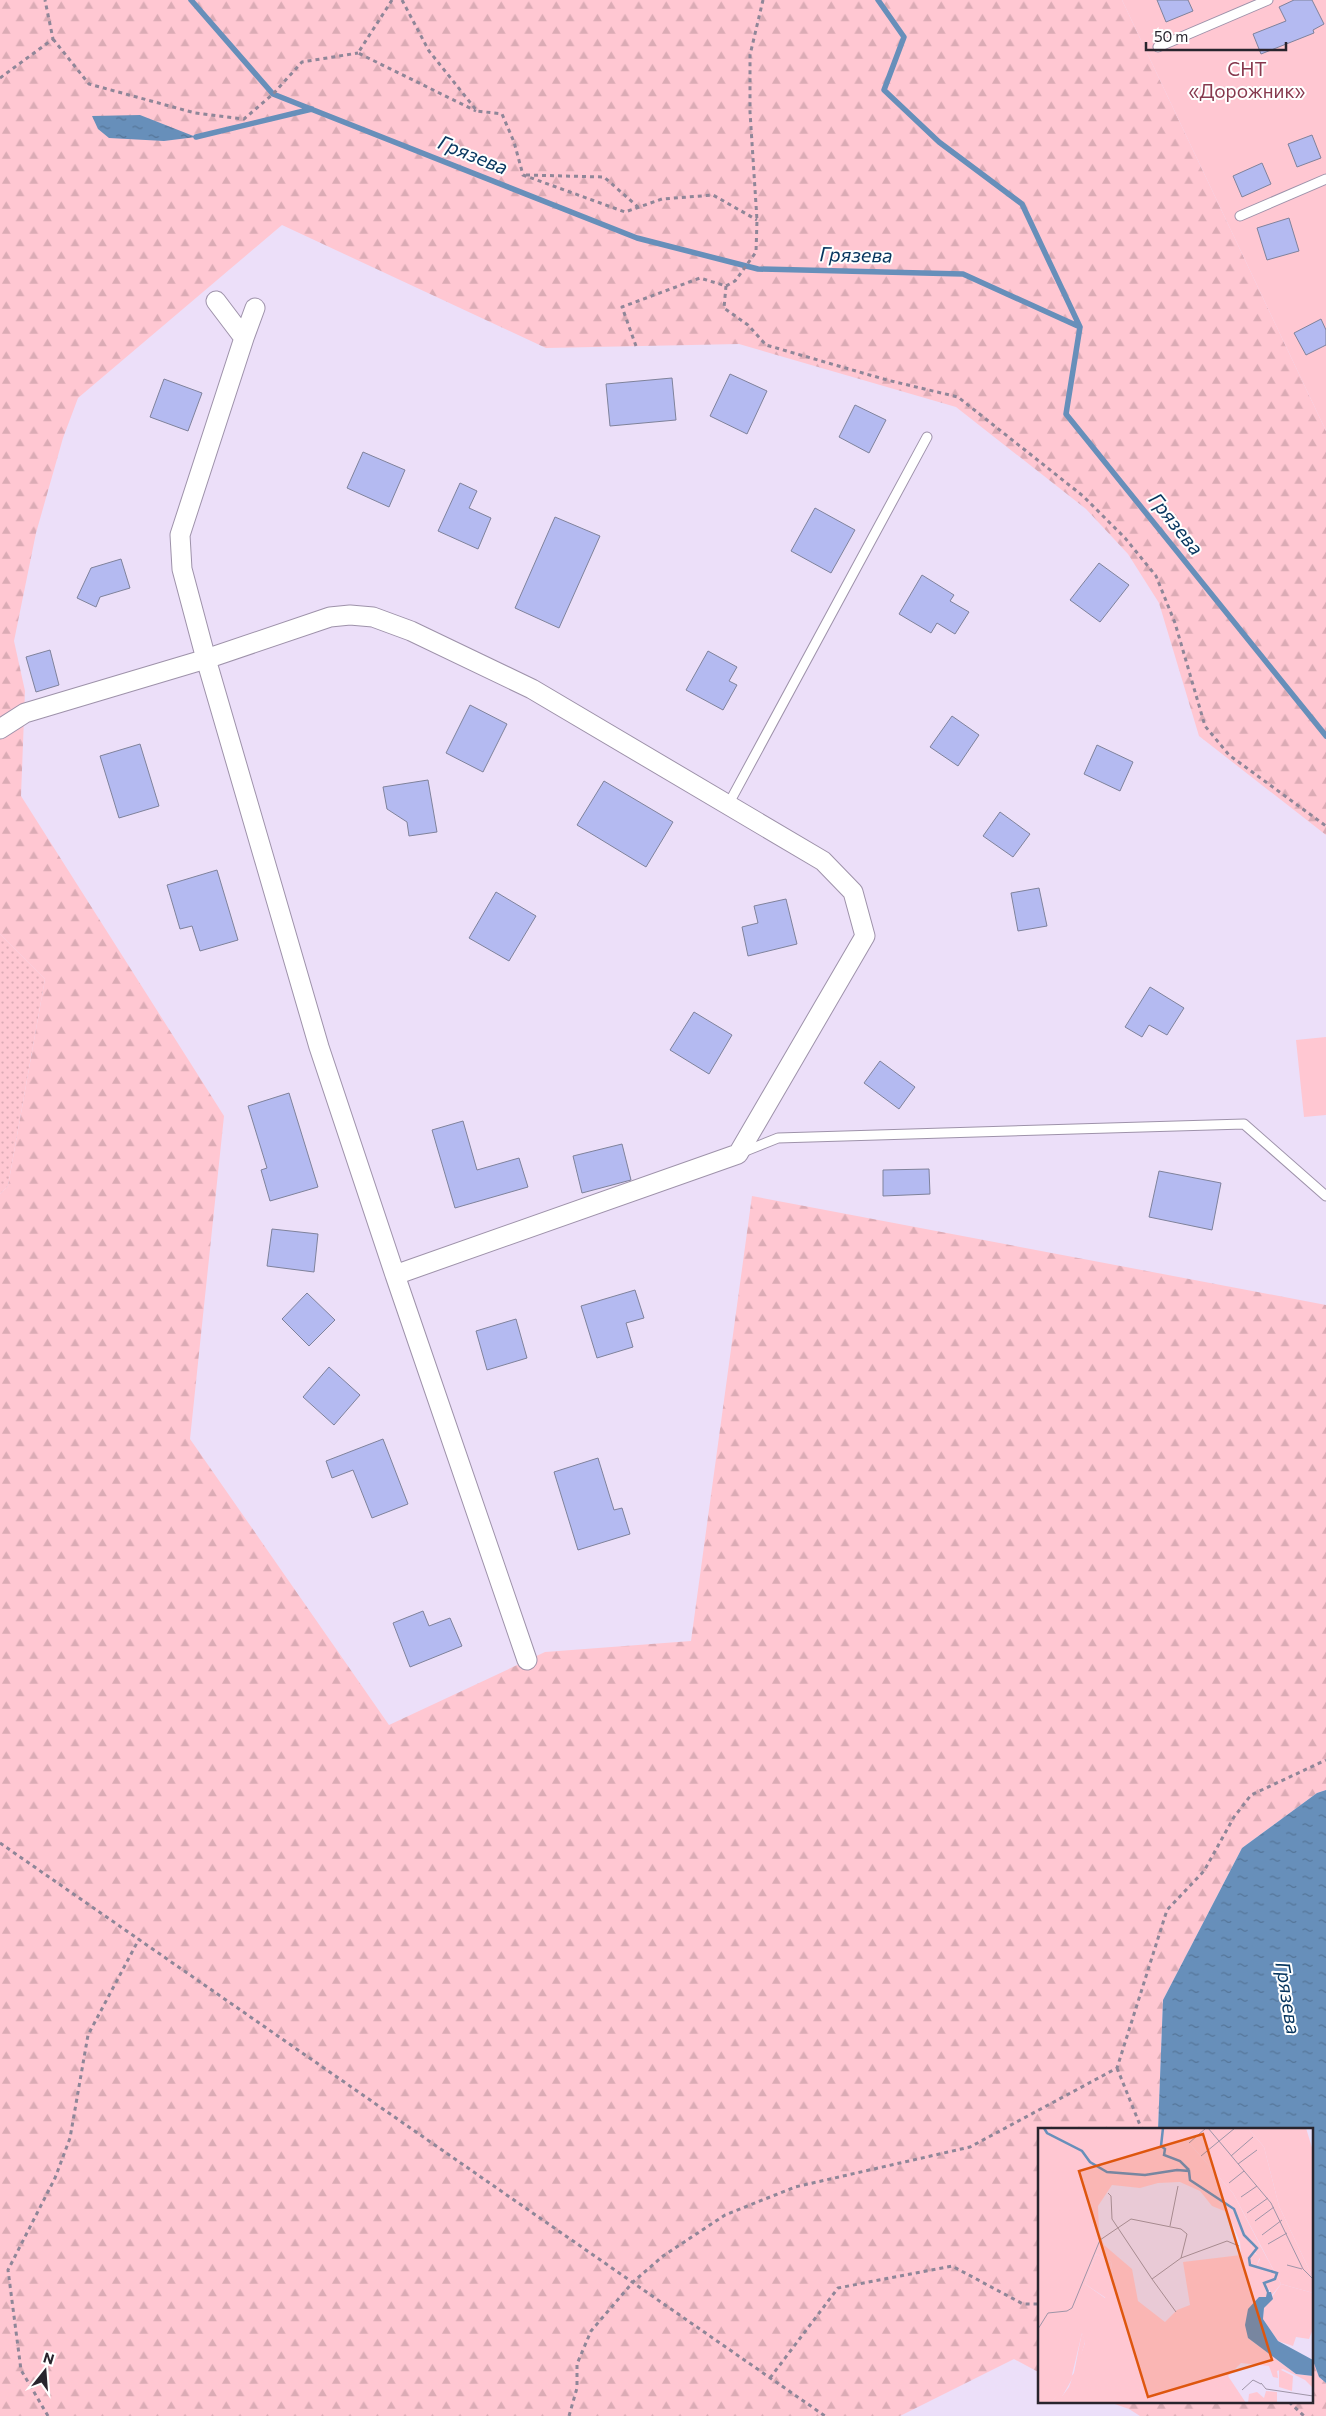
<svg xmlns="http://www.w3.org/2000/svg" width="1326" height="2416" font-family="Commissioner,sans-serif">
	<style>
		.grass { fill: url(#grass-dots) }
		.forest { fill: url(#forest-firs) }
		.garden { fill: #ffc7d2 }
		.water { fill: url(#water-ripples) }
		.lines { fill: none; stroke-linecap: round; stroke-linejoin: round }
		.stream { stroke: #678fba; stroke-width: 5.5 }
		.building { fill: #b4baf1; stroke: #7f829b }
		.lane-casing { stroke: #9e92aa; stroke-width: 11 }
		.street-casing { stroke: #9e92aa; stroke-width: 21 }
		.path { stroke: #8f8698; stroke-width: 3; stroke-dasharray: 4 4; stroke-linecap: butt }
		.lane { stroke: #fff; stroke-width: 9 }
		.street { stroke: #fff; stroke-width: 19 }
		.labels { text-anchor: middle; stroke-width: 4; stroke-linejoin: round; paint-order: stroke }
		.park-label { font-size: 19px; fill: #87394e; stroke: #fff }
		.water-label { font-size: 20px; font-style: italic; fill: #07365f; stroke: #fff }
		.inset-river { fill: none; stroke: #678fba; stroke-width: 2.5 }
		.inset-road { fill: none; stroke: #9e94a7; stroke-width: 1 }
		.view { fill: #de560e; fill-opacity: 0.15; stroke: #de560e; stroke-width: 2.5 }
		.inset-edge { fill: none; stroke: #28242d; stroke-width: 2.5 }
	</style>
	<defs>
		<pattern id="grass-dots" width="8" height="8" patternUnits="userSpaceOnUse" patternTransform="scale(1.25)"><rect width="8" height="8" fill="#ffc7d2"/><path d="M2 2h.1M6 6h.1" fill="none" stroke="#dbabb5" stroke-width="1.8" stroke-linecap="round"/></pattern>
		<pattern id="forest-firs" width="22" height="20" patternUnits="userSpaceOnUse" patternTransform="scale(1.25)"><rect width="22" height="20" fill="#ffc7d2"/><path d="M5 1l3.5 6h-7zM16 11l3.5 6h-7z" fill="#dbabb5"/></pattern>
		<pattern id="water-ripples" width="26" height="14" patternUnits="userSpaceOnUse" patternTransform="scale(1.25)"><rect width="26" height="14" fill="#678fba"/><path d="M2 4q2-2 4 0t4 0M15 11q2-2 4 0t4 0" fill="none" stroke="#557598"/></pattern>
	</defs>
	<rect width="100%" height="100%" fill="#ecdff9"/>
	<path class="grass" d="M 0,934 L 45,979 L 8,1186 L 0,1194 Z"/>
	<path class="forest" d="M 0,0 L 1122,0 L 1326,431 L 1326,835 L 1199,736 L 1159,603 L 1128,554 L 1086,509 L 956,407 L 739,344 L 546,348 L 282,225 L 78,398 L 63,438 L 36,533 L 14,641 L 25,691 L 21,796 L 224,1116 L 190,1439 L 389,1725 L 545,1652 L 691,1641 L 752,1196 L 1326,1305 L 1326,1790 L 1317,1793 L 1242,1848 L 1163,2000 L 1158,2130 L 1040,2130 L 1040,2373 L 1014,2359 L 900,2416 L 0,2416 L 0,1194 L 8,1186 L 45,979 L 0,934 Z
		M 1312,2358 L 1319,2377 L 1326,2383 L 1326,2416 L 1140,2416 L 1129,2409 L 1109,2402 L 1312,2402 Z"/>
	<path class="garden" d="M 1122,0 L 1326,0 L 1326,431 Z
		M 1326,1037 L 1326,1115 L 1304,1117 L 1296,1040 Z"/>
	<path class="water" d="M 140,115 L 196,137 L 164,141 L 109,138 L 98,129 L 92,116 Z
		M 1326,1790 L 1326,2383 L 1319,2377 L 1312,2358 L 1312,2130 L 1158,2130 L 1163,2000 L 1242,1848 L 1317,1793 Z"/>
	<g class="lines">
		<path class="stream" d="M 191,0 L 273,94 L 637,238 L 758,269 L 963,274 L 1080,327 L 1066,414 L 1326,736
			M 878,0 L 904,37 L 884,90 L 939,142 L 1022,204 L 1080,327
			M 196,137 L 312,109"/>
	</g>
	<path class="building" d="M 1157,0 L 1188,0 L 1193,11 L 1166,22 Z
		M 1294,0 L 1312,0 L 1324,24 L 1313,30 L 1314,33 L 1261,54 L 1253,34 L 1286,21 L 1279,7 Z
		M 1312,135 L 1321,158 L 1297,167 L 1288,144 Z
		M 1262,163 L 1271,184 L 1242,197 L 1233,176 Z
		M 1289,218 L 1299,251 L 1267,260 L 1257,228 Z
		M 1321,319 L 1326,330 L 1326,345 L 1306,355 L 1294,333 Z
		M 730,374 L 767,391 L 747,434 L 710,416 Z
		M 672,378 L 676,420 L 610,426 L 606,384 Z
		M 164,379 L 202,393 L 188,431 L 150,417 Z
		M 855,405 L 886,420 L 869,453 L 839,437 Z
		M 363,452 L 405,470 L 389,507 L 347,488 Z
		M 460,483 L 477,491 L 469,508 L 491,518 L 478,549 L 438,531 Z
		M 815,508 L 855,530 L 831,573 L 791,551 Z
		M 555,517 L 600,536 L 559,628 L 515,608 Z
		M 121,559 L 130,588 L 100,597 L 96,607 L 77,598 L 91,568 Z
		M 1099,563 L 1129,585 L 1100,622 L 1070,600 Z
		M 922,575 L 954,595 L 950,601 L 969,612 L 955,634 L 937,623 L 931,633 L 899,614 Z
		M 50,650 L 59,685 L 36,692 L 26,657 Z
		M 708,651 L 737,667 L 729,681 L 737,685 L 723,710 L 686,690 Z
		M 470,705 L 507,724 L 483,772 L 446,753 Z
		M 952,716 L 979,735 L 958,766 L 930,747 Z
		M 140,744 L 159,806 L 119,818 L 100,756 Z
		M 1097,745 L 1133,762 L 1120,791 L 1084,774 Z
		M 428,780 L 437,832 L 409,836 L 407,822 L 387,809 L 383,787 Z
		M 604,781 L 673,822 L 646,867 L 577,825 Z
		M 1000,812 L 1030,834 L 1013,857 L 983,836 Z
		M 217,870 L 238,940 L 200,951 L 192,926 L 180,929 L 167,885 Z
		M 1039,888 L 1047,926 L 1018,931 L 1011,893 Z
		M 496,892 L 536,916 L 509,961 L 469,938 Z
		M 786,899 L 797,944 L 748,956 L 742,927 L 758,923 L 754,906 Z
		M 1150,987 L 1184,1008 L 1167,1035 L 1149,1025 L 1142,1037 L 1125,1027 Z
		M 694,1012 L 732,1035 L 709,1074 L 670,1050 Z
		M 880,1061 L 915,1087 L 899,1109 L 864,1083 Z
		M 289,1093 L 318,1187 L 270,1201 L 261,1170 L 267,1168 L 248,1106 Z
		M 463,1121 L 477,1170 L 519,1158 L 528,1187 L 455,1208 L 432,1130 Z
		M 622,1144 L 631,1180 L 582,1193 L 573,1156 Z
		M 929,1169 L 930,1194 L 883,1196 L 883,1170 Z
		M 1159,1171 L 1221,1183 L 1212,1230 L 1149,1217 Z
		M 272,1229 L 318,1234 L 314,1272 L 267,1266 Z
		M 635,1290 L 644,1318 L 626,1323 L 633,1347 L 597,1358 L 581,1306 Z
		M 307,1293 L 335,1320 L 309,1346 L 282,1319 Z
		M 516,1319 L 527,1358 L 487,1370 L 476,1331 Z
		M 329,1367 L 360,1395 L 334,1425 L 303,1397 Z
		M 383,1439 L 408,1504 L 372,1518 L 353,1470 L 332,1478 L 326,1461 Z
		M 598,1458 L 614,1510 L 622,1508 L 630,1534 L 578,1550 L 554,1472 Z
		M 423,1611 L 429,1626 L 450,1618 L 462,1646 L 410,1667 L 393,1623 Z"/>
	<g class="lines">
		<g class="lane-casing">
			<path id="lane" d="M 1158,47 L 1268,0
				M 1240,216 L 1326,179
				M 728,805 L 927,437
				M 743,1152 L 778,1138 L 1244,1124 L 1326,1196"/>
		</g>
		<g class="street-casing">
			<path id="street" d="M 216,301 L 244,338 L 180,535 L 182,569 L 206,659 L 319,1047 L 395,1275
				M 244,338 L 255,308
				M 0,729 L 25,713 L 206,659 L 330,617 L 350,615 L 373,617 L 411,631 L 532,689 L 823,861 L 853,892 L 865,936 L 738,1154 L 395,1275 L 527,1660"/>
		</g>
		<path class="path" d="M 392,0 L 358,53 L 476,111
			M 402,0 L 429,51 L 477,111 L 502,114 L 514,142 L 523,175 L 625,212 L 662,199 L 713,195 L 757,220
			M 53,39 L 89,84 L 195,113 L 244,119 L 273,94 L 302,62 L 358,53
			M 0,78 L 53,39 L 45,0
			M 526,175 L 604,177 L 638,207
			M 726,286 L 724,308 L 748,325 L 766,345 L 887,380 L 958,397 L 1083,496 L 1125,538 L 1156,576 L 1175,623 L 1205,726 L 1229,755 L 1326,826
			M 636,346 L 622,307 L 700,278 L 726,286 L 735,281 L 756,252 L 757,220 L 750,112 L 750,55 L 763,0
			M 0,1843 L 825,2416
			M 1117,2068 L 1142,2130
			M 770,2378 L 838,2288 L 952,2266 L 1023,2304 L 1040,2304
			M 1289,2402 L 1304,2416
			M 48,2416 L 21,2370 L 8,2270 L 55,2178 L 70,2138 L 88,2035 L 139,1939
			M 569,2416 L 577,2388 L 577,2364 L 591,2331 L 633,2282 L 663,2256 L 725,2215 L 795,2187 L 970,2147 L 1117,2068 L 1167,1910 L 1204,1871 L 1234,1817 L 1251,1795 L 1326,1760"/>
		<use href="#lane" class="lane"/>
		<use href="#street" class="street"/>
	</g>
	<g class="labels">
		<g class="park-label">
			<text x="1247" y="76">СНТ<tspan x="1247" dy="22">«Дорожник»</tspan></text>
		</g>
		<g class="water-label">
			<text transform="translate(473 155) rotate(22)" y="7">Грязева</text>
			<text transform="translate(856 255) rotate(1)" y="7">Грязева</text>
			<text transform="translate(1176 524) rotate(51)" y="7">Грязева</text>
			<text transform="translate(1288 1998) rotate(81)" y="7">Грязева</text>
		</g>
	</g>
	<g transform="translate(1038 2128)">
		<rect width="275" height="275" fill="#ecdff9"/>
		<path d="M 211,109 L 223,119 L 243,156 L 234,167 L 219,137 L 222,131 L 213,119 L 215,116 ZM 58,126 L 73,134 L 76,154 L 68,170 L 47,156 ZM 241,241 L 255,248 L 254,263 L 241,259 ZM 228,263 L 239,264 L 239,275 L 210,275 L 211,266 L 219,264 L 226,270 Z" fill="#ffc7d2"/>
		<path d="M 0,0 L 138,0 L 195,65 L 223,119 L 211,109 L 216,125 L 222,129 L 219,137 L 228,149 L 231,163 L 210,210 L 258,246 L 275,248 L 275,260 L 267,252 L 245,241 L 239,243 L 240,250 L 235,249 L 231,238 L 203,235 L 190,248 L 208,275 L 19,275 L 31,259 L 47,215 L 44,205 L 33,251 L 13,275 L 0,275 ZM 142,54 L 162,63 L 174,78 L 189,84 L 202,114 L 203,127 L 145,134 L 152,177 L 139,182 L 127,194 L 100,173 L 94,141 L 66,117 L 61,103 L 60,78 L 74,57 L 102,60 L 120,55 ZM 58,126 L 73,134 L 76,154 L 67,170 L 47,156 ZM 210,0 L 268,0 L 275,23 L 275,150 L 241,78 L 226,19 ZM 243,156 L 275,165 L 275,201 L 271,211 L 258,209 L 255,218 L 240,213 L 225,191 L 226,180 Z" fill="#ffc7d2" fill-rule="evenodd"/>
		<path d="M 44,204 L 47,214 L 38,244 L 21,274 L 13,275 L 36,245 Z" fill="#ffc7d2"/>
		<path d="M 138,0 L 210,0 L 226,19 L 241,78 L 275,150 L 275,165 L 243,156 L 195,65 Z" fill="#ffc7d2"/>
		<path d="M 229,164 L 233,164 L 235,171 L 226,180 L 225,191 L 240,213 L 275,232 L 275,248 L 258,246 L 210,210 L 207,197 L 210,181 L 221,169 L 228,169 Z" fill="#678fba"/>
		<path class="inset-river" d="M 6,0 L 9,5 L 44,23 L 52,34 L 69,44 L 107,47 L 139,42 L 151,43 L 152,52 L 196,81 L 206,107 L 219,120 L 211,130 L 212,137 L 239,145 L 237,151 L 226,155 L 230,164M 125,0 L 123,18 L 127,21 L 126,27 L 142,33 L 151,42"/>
		<path class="inset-road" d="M 170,0 L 233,75 L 265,141 L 275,151M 151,15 L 168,0M 163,28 L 197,0M 193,28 L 215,9M 200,36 L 219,22M 191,55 L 206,43M 70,65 L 73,68 L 74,91 L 114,151M 203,69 L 219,58M 209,85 L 230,70M 217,93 L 236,79M 132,98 L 140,58M 224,107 L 244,92M 230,116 L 249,105M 143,130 L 189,113 L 201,118M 249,137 L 264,141M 0,201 L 10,185 L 29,183 L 34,180 L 62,112 L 93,91 L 143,101 L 149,106 L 143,130 L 114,151 L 138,184M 223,255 L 228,261 L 275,268M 204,262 L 215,252 L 223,256"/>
		<path class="view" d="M 165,6 L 234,232 L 110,269 L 41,43 Z"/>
		<rect width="275" height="275" class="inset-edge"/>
	</g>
	<g transform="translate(45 2371) rotate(17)" stroke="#ffffff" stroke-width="4" paint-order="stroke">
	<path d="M0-4L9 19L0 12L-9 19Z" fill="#28242d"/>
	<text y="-8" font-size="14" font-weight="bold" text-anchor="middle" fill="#28242d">N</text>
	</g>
	<path d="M1146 42v8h140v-8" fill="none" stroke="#28242d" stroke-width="2.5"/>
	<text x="1154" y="42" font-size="15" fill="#28242d" stroke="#ffffff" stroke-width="4" paint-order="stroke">50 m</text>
</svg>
